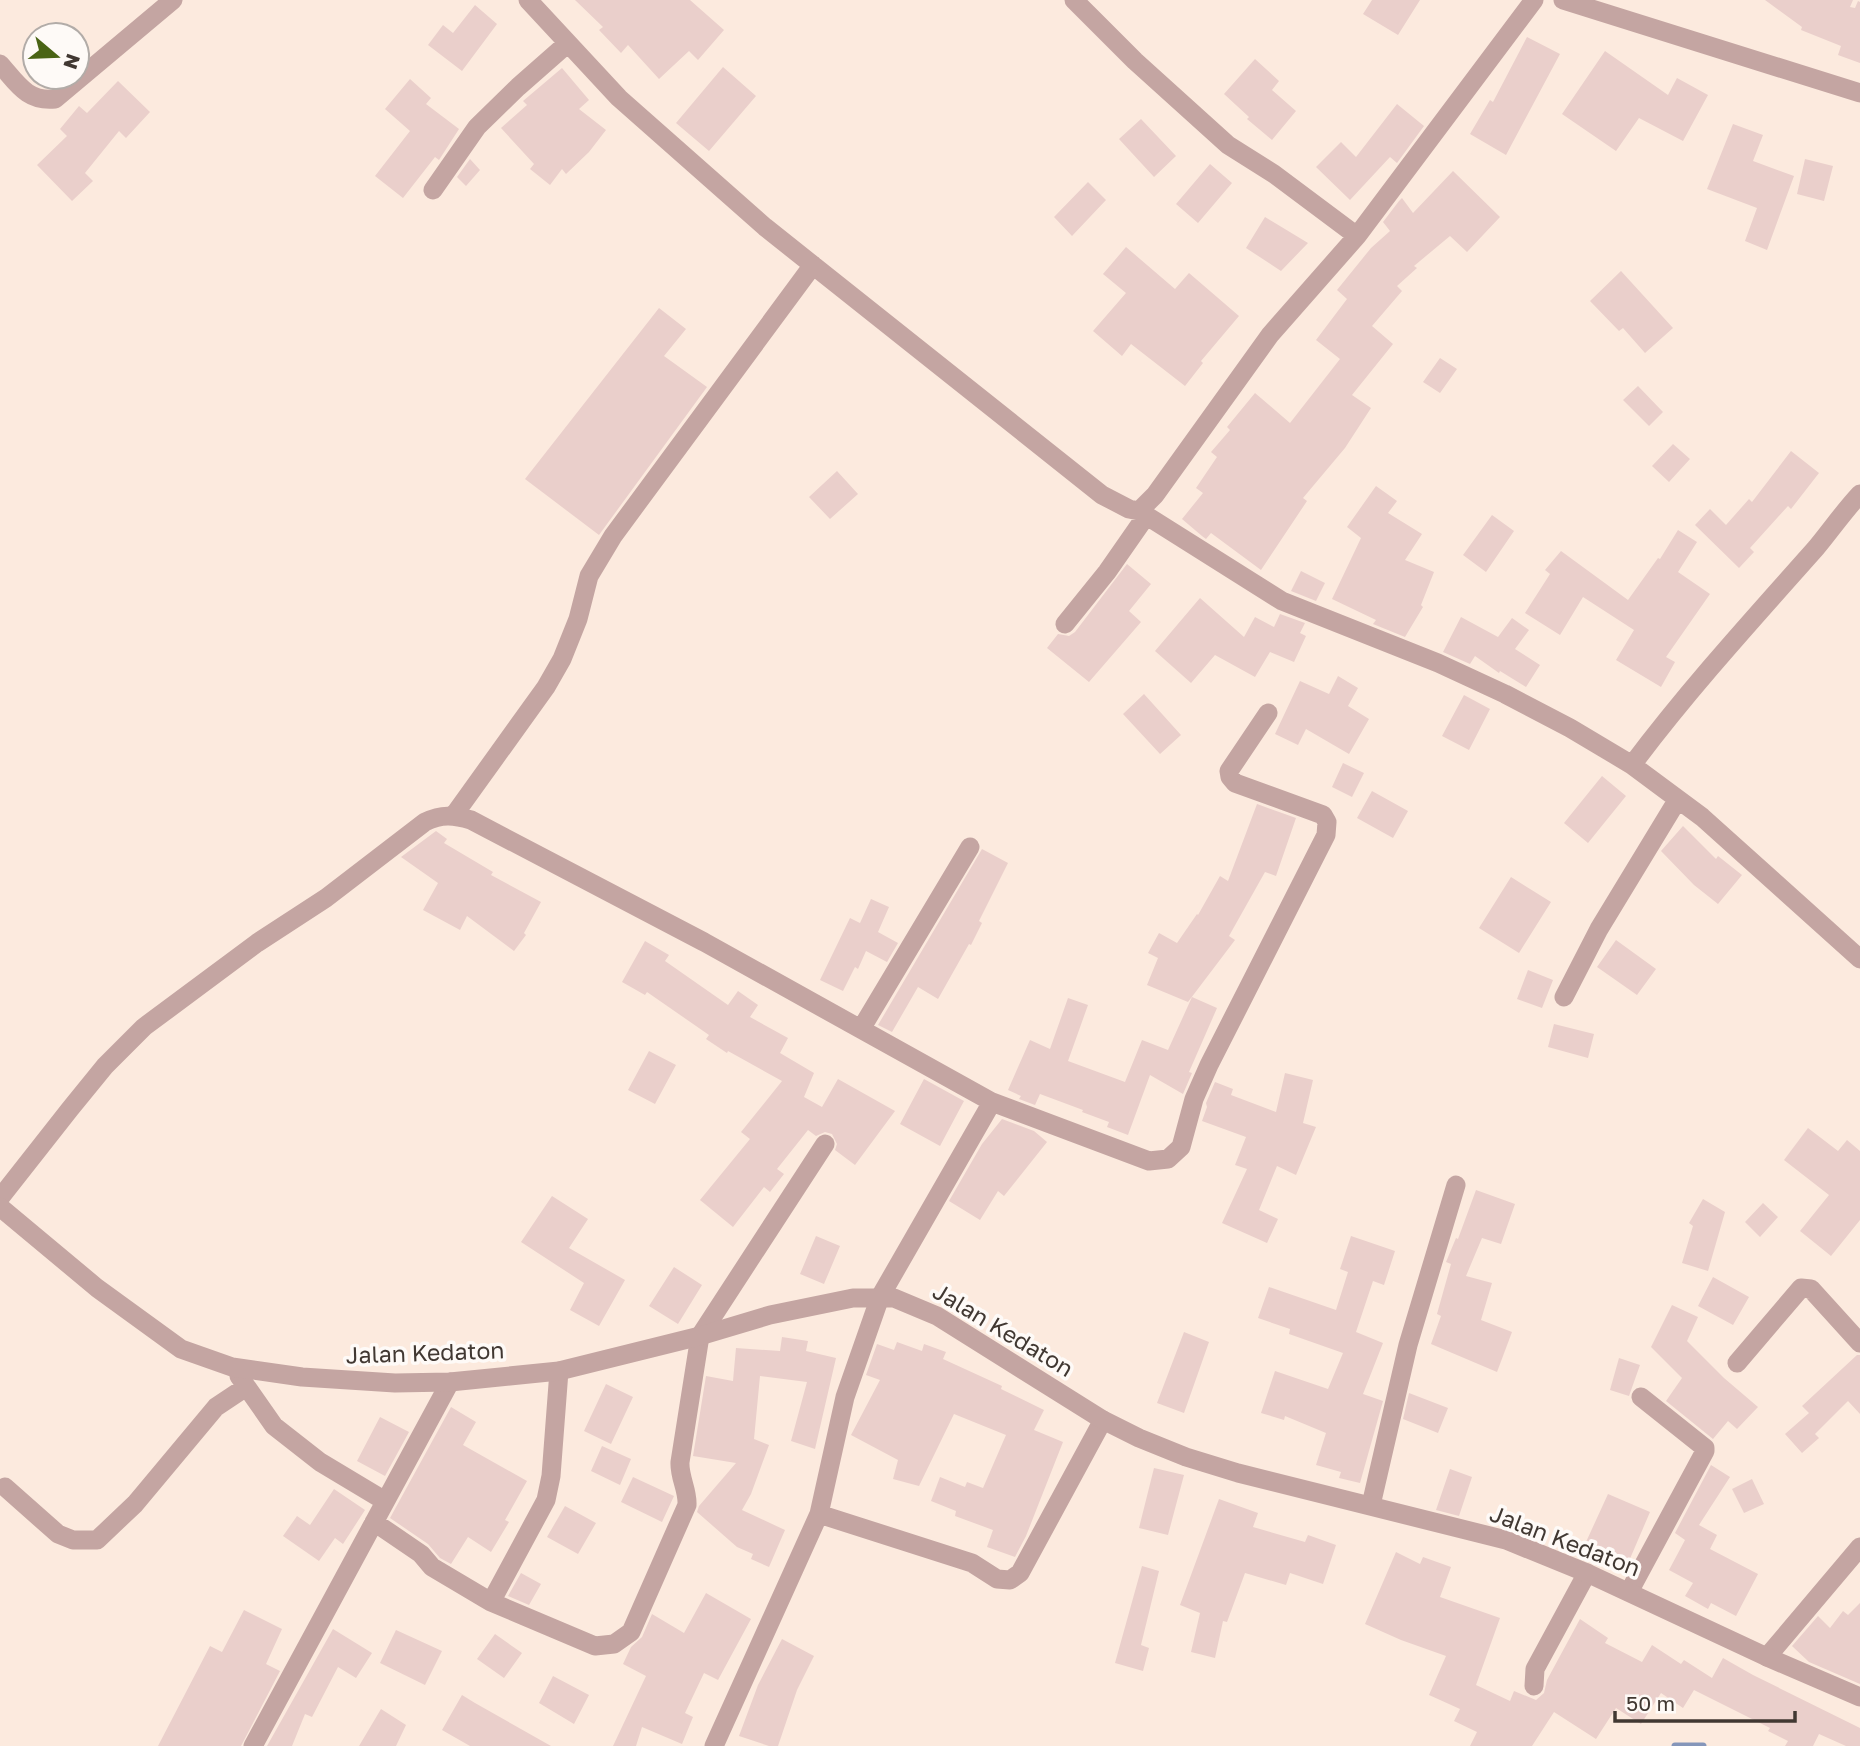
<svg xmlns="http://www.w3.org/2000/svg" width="1860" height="1746" font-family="'Golos Text',sans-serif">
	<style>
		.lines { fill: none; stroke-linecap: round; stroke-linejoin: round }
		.stream { stroke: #8596ba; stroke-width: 7 }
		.building { fill: #eacfcb }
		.minor { stroke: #c4a5a2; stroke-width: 19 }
		.tertiary { stroke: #c4a5a2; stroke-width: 19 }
		.labels { text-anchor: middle; stroke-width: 7; stroke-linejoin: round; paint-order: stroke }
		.street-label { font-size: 23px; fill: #413832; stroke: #fefaf7 }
	</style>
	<rect width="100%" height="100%" fill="#fceade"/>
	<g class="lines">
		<path class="stream" d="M 1675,1746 L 1703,1746"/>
	</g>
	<path class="building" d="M 575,0 L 690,0 L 724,30 L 698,60 L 689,51 L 659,79 L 628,45 L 621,53 L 599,30 L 603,27 Z
		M 1372,0 L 1420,0 L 1398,35 L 1363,14 Z
		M 1765,0 L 1853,0 L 1850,7 L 1855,8 L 1858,1 L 1860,2 L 1860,63 L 1838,55 L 1841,46 L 1801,30 L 1802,27 Z
		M 475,5 L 497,24 L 462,71 L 428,45 L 443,25 L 453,33 Z
		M 1527,37 L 1560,54 L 1506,155 L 1470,134 L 1490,100 L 1493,102 Z
		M 1605,51 L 1668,95 L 1677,78 L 1708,95 L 1683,141 L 1639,118 L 1616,151 L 1562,114 Z
		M 1255,59 L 1279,81 L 1272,90 L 1296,111 L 1272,140 L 1247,119 L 1249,117 L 1224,94 Z
		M 723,67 L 756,96 L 709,151 L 676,123 Z
		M 562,68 L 589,100 L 579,109 L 606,130 L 589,152 L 566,174 L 562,169 L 550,185 L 530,169 L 534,164 L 501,128 L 527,105 L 523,101 Z
		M 410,79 L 431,98 L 426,104 L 459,129 L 439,160 L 435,157 L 403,198 L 375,176 L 410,131 L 385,109 Z
		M 118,81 L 150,112 L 126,138 L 119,131 L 85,173 L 93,181 L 72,201 L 37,165 L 67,136 L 60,129 L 79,106 L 87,113 Z
		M 1397,104 L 1424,126 L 1397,163 L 1390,157 L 1350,200 L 1316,167 L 1341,142 L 1356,157 Z
		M 1141,119 L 1176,156 L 1154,177 L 1119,139 Z
		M 1733,124 L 1763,135 L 1753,161 L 1794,176 L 1767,250 L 1745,241 L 1757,208 L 1707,189 Z
		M 470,159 L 480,170 L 466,186 L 457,177 Z
		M 1805,159 L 1833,166 L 1824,201 L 1797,194 Z
		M 1210,164 L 1232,183 L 1198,223 L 1176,204 Z
		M 1453,171 L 1500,217 L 1467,252 L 1450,236 L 1414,266 L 1417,268 L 1397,286 L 1402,291 L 1372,326 L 1393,344 L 1352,395 L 1371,408 L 1345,448 L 1303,498 L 1307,501 L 1261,570 L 1211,533 L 1206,539 L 1202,536 L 1182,519 L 1203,493 L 1196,488 L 1217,457 L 1211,452 L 1230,430 L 1227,427 L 1255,393 L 1290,423 L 1340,359 L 1316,340 L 1347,299 L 1337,290 L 1371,248 L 1390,231 L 1383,222 L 1399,201 L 1402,198 L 1413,213 Z
		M 1088,182 L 1106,200 L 1072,236 L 1054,217 Z
		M 1265,217 L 1308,243 L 1281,271 L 1246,248 Z
		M 1126,247 L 1175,289 L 1189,273 L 1239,316 L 1201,361 L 1203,363 L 1185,386 L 1131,344 L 1122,356 L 1093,331 L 1126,293 L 1103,274 Z
		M 1621,271 L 1673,328 L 1645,353 L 1623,328 L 1619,331 L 1590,301 Z
		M 659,308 L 686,329 L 664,356 L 707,387 L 599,535 L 525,479 Z
		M 1440,358 L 1457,369 L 1440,393 L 1423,382 Z
		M 1638,386 L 1663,412 L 1649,426 L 1623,400 Z
		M 1673,444 L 1690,459 L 1669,482 L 1652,466 Z
		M 1791,451 L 1819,473 L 1791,509 L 1788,506 L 1750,548 L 1754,552 L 1739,568 L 1695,525 L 1710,509 L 1726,525 L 1749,499 L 1752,502 Z
		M 837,471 L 858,494 L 830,519 L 809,497 Z
		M 1376,486 L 1397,501 L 1388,513 L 1422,534 L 1405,560 L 1434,572 L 1421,605 L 1423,607 L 1405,637 L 1373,624 L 1376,620 L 1332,599 L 1361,538 L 1347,527 Z
		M 1492,515 L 1514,531 L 1486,572 L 1463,555 Z
		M 1678,530 L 1697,542 L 1678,572 L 1710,594 L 1666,657 L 1675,662 L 1661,687 L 1616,660 L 1634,630 L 1583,597 L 1560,635 L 1525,613 L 1550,574 L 1545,570 L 1561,551 L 1628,600 L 1658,558 L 1660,559 Z
		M 1127,564 L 1151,584 L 1129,611 L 1141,622 L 1089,682 L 1047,648 L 1058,634 L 1069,636 L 1075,632 Z
		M 1301,571 L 1325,583 L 1316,601 L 1291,591 Z
		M 1200,598 L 1244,637 L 1255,617 L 1274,627 L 1280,614 L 1305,623 L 1300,633 L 1306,636 L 1294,662 L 1270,652 L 1255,677 L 1215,655 L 1191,683 L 1155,651 Z
		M 1461,617 L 1498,637 L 1512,618 L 1529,630 L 1515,649 L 1540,665 L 1526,687 L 1500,671 L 1499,673 L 1475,656 L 1470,664 L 1443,652 Z
		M 1338,676 L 1358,688 L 1348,706 L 1369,719 L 1349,754 L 1306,729 L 1298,745 L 1275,734 L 1300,681 L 1329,694 Z
		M 1144,694 L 1181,735 L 1160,754 L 1123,714 Z
		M 1464,695 L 1490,709 L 1469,750 L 1442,736 Z
		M 1343,763 L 1364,773 L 1352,797 L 1332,787 Z
		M 1602,776 L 1626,796 L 1588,843 L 1564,823 Z
		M 1372,791 L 1408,811 L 1393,838 L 1357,818 Z
		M 1257,804 L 1296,818 L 1276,876 L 1265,872 L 1229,936 L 1235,940 L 1188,1002 L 1147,985 L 1158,958 L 1148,953 L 1159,933 L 1177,943 L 1197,914 L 1198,915 L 1220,876 L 1228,881 Z
		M 1683,826 L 1716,859 L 1718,856 L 1742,875 L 1718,904 L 1694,885 L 1661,851 Z
		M 436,831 L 447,839 L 444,843 L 493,872 L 491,875 L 541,902 L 524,933 L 526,935 L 514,951 L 467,916 L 460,930 L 423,910 L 438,883 L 401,857 Z
		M 982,849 L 1008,863 L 979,921 L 982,923 L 971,945 L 969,944 L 938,999 L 918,987 L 892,1032 L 878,1025 Z
		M 1511,877 L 1551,902 L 1519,953 L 1479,928 Z
		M 871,899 L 889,907 L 878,932 L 898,943 L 887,962 L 866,951 L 858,969 L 855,967 L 843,991 L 820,980 L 850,918 L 860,923 Z
		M 1616,940 L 1656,969 L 1637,995 L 1597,967 Z
		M 645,941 L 669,955 L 665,961 L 728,1005 L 738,991 L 758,1005 L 750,1017 L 788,1038 L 780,1053 L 814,1073 L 804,1097 L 822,1107 L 838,1079 L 895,1111 L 855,1165 L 835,1150 L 837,1144 L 832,1134 L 825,1132 L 816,1136 L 808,1130 L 777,1169 L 784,1174 L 770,1192 L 764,1187 L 733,1227 L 700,1200 L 750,1139 L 741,1132 L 782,1081 L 728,1051 L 727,1053 L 706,1039 L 709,1035 L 647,992 L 645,995 L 622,982 Z
		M 1528,970 L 1553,980 L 1542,1008 L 1517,999 Z
		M 1192,997 L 1217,1008 L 1189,1072 L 1192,1073 L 1183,1094 L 1150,1075 L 1128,1135 L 1107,1127 L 1109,1122 L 1082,1112 L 1083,1110 L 1040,1094 L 1035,1105 L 1019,1099 L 1021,1096 L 1008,1090 L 1030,1040 L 1050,1049 L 1068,998 L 1088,1005 L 1068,1061 L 1125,1082 L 1142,1040 L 1168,1050 Z
		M 1554,1024 L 1594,1034 L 1588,1058 L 1548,1047 Z
		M 649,1051 L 676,1065 L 655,1104 L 628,1090 Z
		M 1285,1073 L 1313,1080 L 1303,1123 L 1316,1127 L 1296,1175 L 1277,1166 L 1259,1210 L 1278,1219 L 1267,1243 L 1222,1223 L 1247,1169 L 1235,1165 L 1246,1137 L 1202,1121 L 1207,1107 L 1206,1103 L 1215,1082 L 1233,1089 L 1231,1095 L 1276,1112 Z
		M 924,1079 L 964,1101 L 940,1146 L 900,1124 Z
		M 1002,1119 L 1034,1131 L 1047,1142 L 1004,1196 L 998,1191 L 980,1220 L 949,1201 L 982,1144 Z
		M 1808,1128 L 1838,1151 L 1847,1140 L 1860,1151 L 1860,1220 L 1831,1256 L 1800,1231 L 1829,1195 L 1784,1160 Z
		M 1476,1190 L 1515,1204 L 1501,1244 L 1482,1238 L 1466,1276 L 1492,1283 L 1481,1320 L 1512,1332 L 1497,1372 L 1431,1344 L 1441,1316 L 1437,1314 L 1451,1264 L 1446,1262 L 1456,1238 L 1458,1239 Z
		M 552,1196 L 588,1219 L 569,1248 L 625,1280 L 599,1326 L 570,1310 L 584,1283 L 521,1242 Z
		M 1703,1199 L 1725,1212 L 1708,1271 L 1682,1263 L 1693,1226 L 1689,1223 Z
		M 1763,1203 L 1778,1217 L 1760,1237 L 1745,1222 Z
		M 816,1236 L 840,1246 L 824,1284 L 800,1274 Z
		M 1351,1236 L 1395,1251 L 1384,1285 L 1373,1281 L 1356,1332 L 1383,1343 L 1363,1394 L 1383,1401 L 1360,1483 L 1339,1478 L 1341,1472 L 1316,1465 L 1326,1433 L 1285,1416 L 1284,1420 L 1261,1413 L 1275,1371 L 1328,1389 L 1343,1353 L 1289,1334 L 1290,1329 L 1258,1318 L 1269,1287 L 1336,1310 L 1348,1272 L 1340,1269 Z
		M 674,1267 L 702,1285 L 678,1324 L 649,1306 Z
		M 1713,1277 L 1749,1297 L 1733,1325 L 1698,1306 Z
		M 1672,1305 L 1698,1317 L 1687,1341 L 1724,1378 L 1758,1407 L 1737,1429 L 1728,1421 L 1713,1439 L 1666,1401 L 1682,1378 L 1651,1347 Z
		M 1184,1332 L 1209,1342 L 1184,1413 L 1157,1403 Z
		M 782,1337 L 808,1341 L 806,1351 L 836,1358 L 815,1449 L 791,1441 L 807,1382 L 760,1376 L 754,1439 L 769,1445 L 751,1494 L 742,1510 L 785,1530 L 769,1567 L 751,1559 L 753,1554 L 737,1547 L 697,1512 L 699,1506 L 736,1463 L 693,1456 L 706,1376 L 733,1381 L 736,1348 L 780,1351 Z
		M 897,1342 L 922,1351 L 924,1344 L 946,1352 L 943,1359 L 1002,1386 L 1001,1389 L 1044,1410 L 1034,1430 L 1063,1442 L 1026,1536 L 1015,1557 L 987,1547 L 993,1530 L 955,1516 L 956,1511 L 931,1501 L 940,1477 L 965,1487 L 967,1482 L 983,1488 L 1006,1435 L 954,1414 L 919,1486 L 893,1479 L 898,1460 L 851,1435 L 880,1380 L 866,1375 L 877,1344 L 894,1350 Z
		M 1857,1355 L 1860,1355 L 1860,1414 L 1848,1401 L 1815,1434 L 1819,1438 L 1802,1453 L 1785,1434 L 1809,1413 L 1802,1406 Z
		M 1619,1358 L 1640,1365 L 1629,1396 L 1610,1390 Z
		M 606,1384 L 633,1397 L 611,1444 L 584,1431 Z
		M 1409,1393 L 1448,1408 L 1438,1433 L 1403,1419 Z
		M 451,1407 L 476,1422 L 463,1445 L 527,1481 L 505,1520 L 509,1522 L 491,1552 L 468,1537 L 451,1564 L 440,1558 L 428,1544 L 390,1518 Z
		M 380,1417 L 409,1432 L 385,1476 L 357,1461 Z
		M 602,1446 L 631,1459 L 620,1485 L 591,1471 Z
		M 1711,1465 L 1730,1477 L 1699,1525 L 1717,1535 L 1710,1549 L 1758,1574 L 1736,1616 L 1711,1603 L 1708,1609 L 1685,1596 L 1693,1583 L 1669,1570 L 1685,1540 L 1675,1533 Z
		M 1154,1468 L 1184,1475 L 1168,1535 L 1139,1528 Z
		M 1450,1469 L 1472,1477 L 1459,1516 L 1436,1510 Z
		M 633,1477 L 674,1496 L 662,1522 L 621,1502 Z
		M 1752,1479 L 1764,1504 L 1744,1513 L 1732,1489 Z
		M 334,1489 L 365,1510 L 343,1544 L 335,1538 L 319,1561 L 283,1536 L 297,1516 L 310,1525 Z
		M 1608,1494 L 1650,1512 L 1629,1561 L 1586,1542 Z
		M 1219,1499 L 1258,1513 L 1253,1527 L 1305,1542 L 1308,1535 L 1336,1545 L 1323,1584 L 1290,1573 L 1286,1585 L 1245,1573 L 1227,1622 L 1223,1621 L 1215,1658 L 1191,1652 L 1200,1613 L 1180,1605 Z
		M 565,1506 L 596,1523 L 578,1554 L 547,1537 Z
		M 1396,1552 L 1420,1564 L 1423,1557 L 1451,1567 L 1440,1597 L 1500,1618 L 1476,1685 L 1510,1701 L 1514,1691 L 1536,1700 L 1544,1693 L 1547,1680 L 1580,1619 L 1608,1638 L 1605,1643 L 1642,1662 L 1652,1645 L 1681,1664 L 1684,1660 L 1712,1678 L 1723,1658 L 1753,1675 L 1860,1728 L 1860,1746 L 1846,1746 L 1819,1734 L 1813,1746 L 1785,1746 L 1788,1741 L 1768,1731 L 1770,1728 L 1694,1690 L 1683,1708 L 1661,1693 L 1641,1724 L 1616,1708 L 1596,1739 L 1554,1712 L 1532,1746 L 1470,1746 L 1477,1732 L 1454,1721 L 1460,1709 L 1429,1695 L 1446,1656 L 1401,1640 L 1365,1624 Z
		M 1142,1566 L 1159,1571 L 1141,1645 L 1149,1648 L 1143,1671 L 1115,1663 Z
		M 521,1573 L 541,1584 L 529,1605 L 508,1596 Z
		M 706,1593 L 751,1619 L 718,1680 L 704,1673 L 685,1713 L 693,1717 L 682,1744 L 642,1727 L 636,1746 L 613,1746 L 646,1676 L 623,1664 L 631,1647 L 642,1637 L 652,1614 L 684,1633 Z
		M 1860,1603 L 1860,1684 L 1809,1662 L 1792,1646 L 1818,1616 L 1830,1628 L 1843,1611 L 1848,1615 Z
		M 244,1610 L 282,1629 L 266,1664 L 280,1671 L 241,1746 L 158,1746 L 210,1646 L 222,1652 Z
		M 333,1629 L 372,1653 L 356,1678 L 338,1667 L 312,1717 L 305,1714 L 292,1746 L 267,1746 Z
		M 396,1630 L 442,1651 L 425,1685 L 380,1663 Z
		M 495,1634 L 522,1653 L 504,1678 L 477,1659 Z
		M 782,1639 L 814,1656 L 797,1690 L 778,1746 L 769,1746 L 739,1736 L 758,1685 Z
		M 553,1676 L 589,1695 L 574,1724 L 539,1703 Z
		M 462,1695 L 475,1703 L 551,1746 L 470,1746 L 442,1730 Z
		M 381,1709 L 406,1725 L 396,1746 L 359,1746 Z"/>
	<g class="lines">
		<path class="minor" d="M 528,0 L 619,98 L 765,227 L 1102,495 L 1129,509 L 1139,511
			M 1074,0 L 1135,61 L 1228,145 L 1274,174 L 1357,236
			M 1534,0 L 1357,236 L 1270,335 L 1155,495 L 1139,511 L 1282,601 L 1438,663 L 1505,694 L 1570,728 L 1632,765 C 1689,689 1753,619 1816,548 C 1831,530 1844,511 1860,494
			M 0,64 C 17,83 27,102 55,99 L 173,0
			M 433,190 L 477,127 L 518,87 L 568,43
			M 1065,624 L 1107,572 L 1146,516
			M 1632,765 L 1702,817 L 1860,959
			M 454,815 L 546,687 L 562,659 L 578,619 L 589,576 L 613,536 L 813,265
			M 1564,997 L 1599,929 L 1678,799
			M 861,1029 L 970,847
			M 0,1198 L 70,1109 L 105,1066 L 144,1027 L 257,943 L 326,898 L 425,822 C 442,814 453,815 471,820 L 704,942 L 992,1102
			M 1737,1363 L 1801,1288 L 1811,1289 L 1860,1343
			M 239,1376 L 274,1426 L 320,1462 L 385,1501
			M 5,1487 L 58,1534 L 73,1540 L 97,1540 L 135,1504 L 216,1407 L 246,1387
			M 1371,1505 L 1408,1345 L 1456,1185
			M 819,1514 L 972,1563 L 997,1579 L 1010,1580 L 1020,1573 L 1103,1420
			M 374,1522 L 421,1554 L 432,1567 L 491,1602 L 595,1646 L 614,1644 L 631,1632 L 687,1505 C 688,1490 679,1477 680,1462 L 700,1336 L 825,1144
			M 1629,1592 L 1705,1451 L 1705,1448 L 1641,1397
			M 491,1602 L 546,1500 L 551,1476 L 559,1371
			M 1767,1657 L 1860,1547
			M 1534,1686 L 1535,1669 L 1587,1573
			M 253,1746 L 450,1382
			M 714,1746 L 819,1514 L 845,1397 L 880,1297 L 992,1102 L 1149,1161 L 1168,1159 L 1181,1147 L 1194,1099 L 1209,1065 L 1326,835 L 1327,822 L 1323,815 L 1235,783 L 1230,777 L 1229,771 L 1268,713"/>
		<path class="tertiary" d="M 1563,0 L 1860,93
			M 0,1207 L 97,1288 L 181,1349 L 232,1367 L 302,1377 L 395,1383 L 450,1382 L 559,1371 L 700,1336 L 770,1315 L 853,1298 L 894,1298 L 937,1316 L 1103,1420 L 1139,1438 L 1186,1457 L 1238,1473 L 1506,1540 L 1587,1573 L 1767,1657 L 1860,1697"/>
	</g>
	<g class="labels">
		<g class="street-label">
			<text transform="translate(1003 1330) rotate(31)" y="8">Jalan Kedaton</text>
			<text transform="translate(425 1353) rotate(-2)" y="8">Jalan Kedaton</text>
			<text transform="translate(1565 1541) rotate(21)" y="8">Jalan Kedaton</text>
		</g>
	</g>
	<g transform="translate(56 56) rotate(109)"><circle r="33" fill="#fefaf7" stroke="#b2aca8" stroke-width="2"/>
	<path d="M0-5L12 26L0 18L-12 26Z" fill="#4a6415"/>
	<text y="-10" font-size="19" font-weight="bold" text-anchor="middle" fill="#413832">N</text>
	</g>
	<path d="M1615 1711v10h180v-10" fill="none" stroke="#413832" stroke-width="3.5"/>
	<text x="1626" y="1711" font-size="21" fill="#413832" stroke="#fefaf7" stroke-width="5" paint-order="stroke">50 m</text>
</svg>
